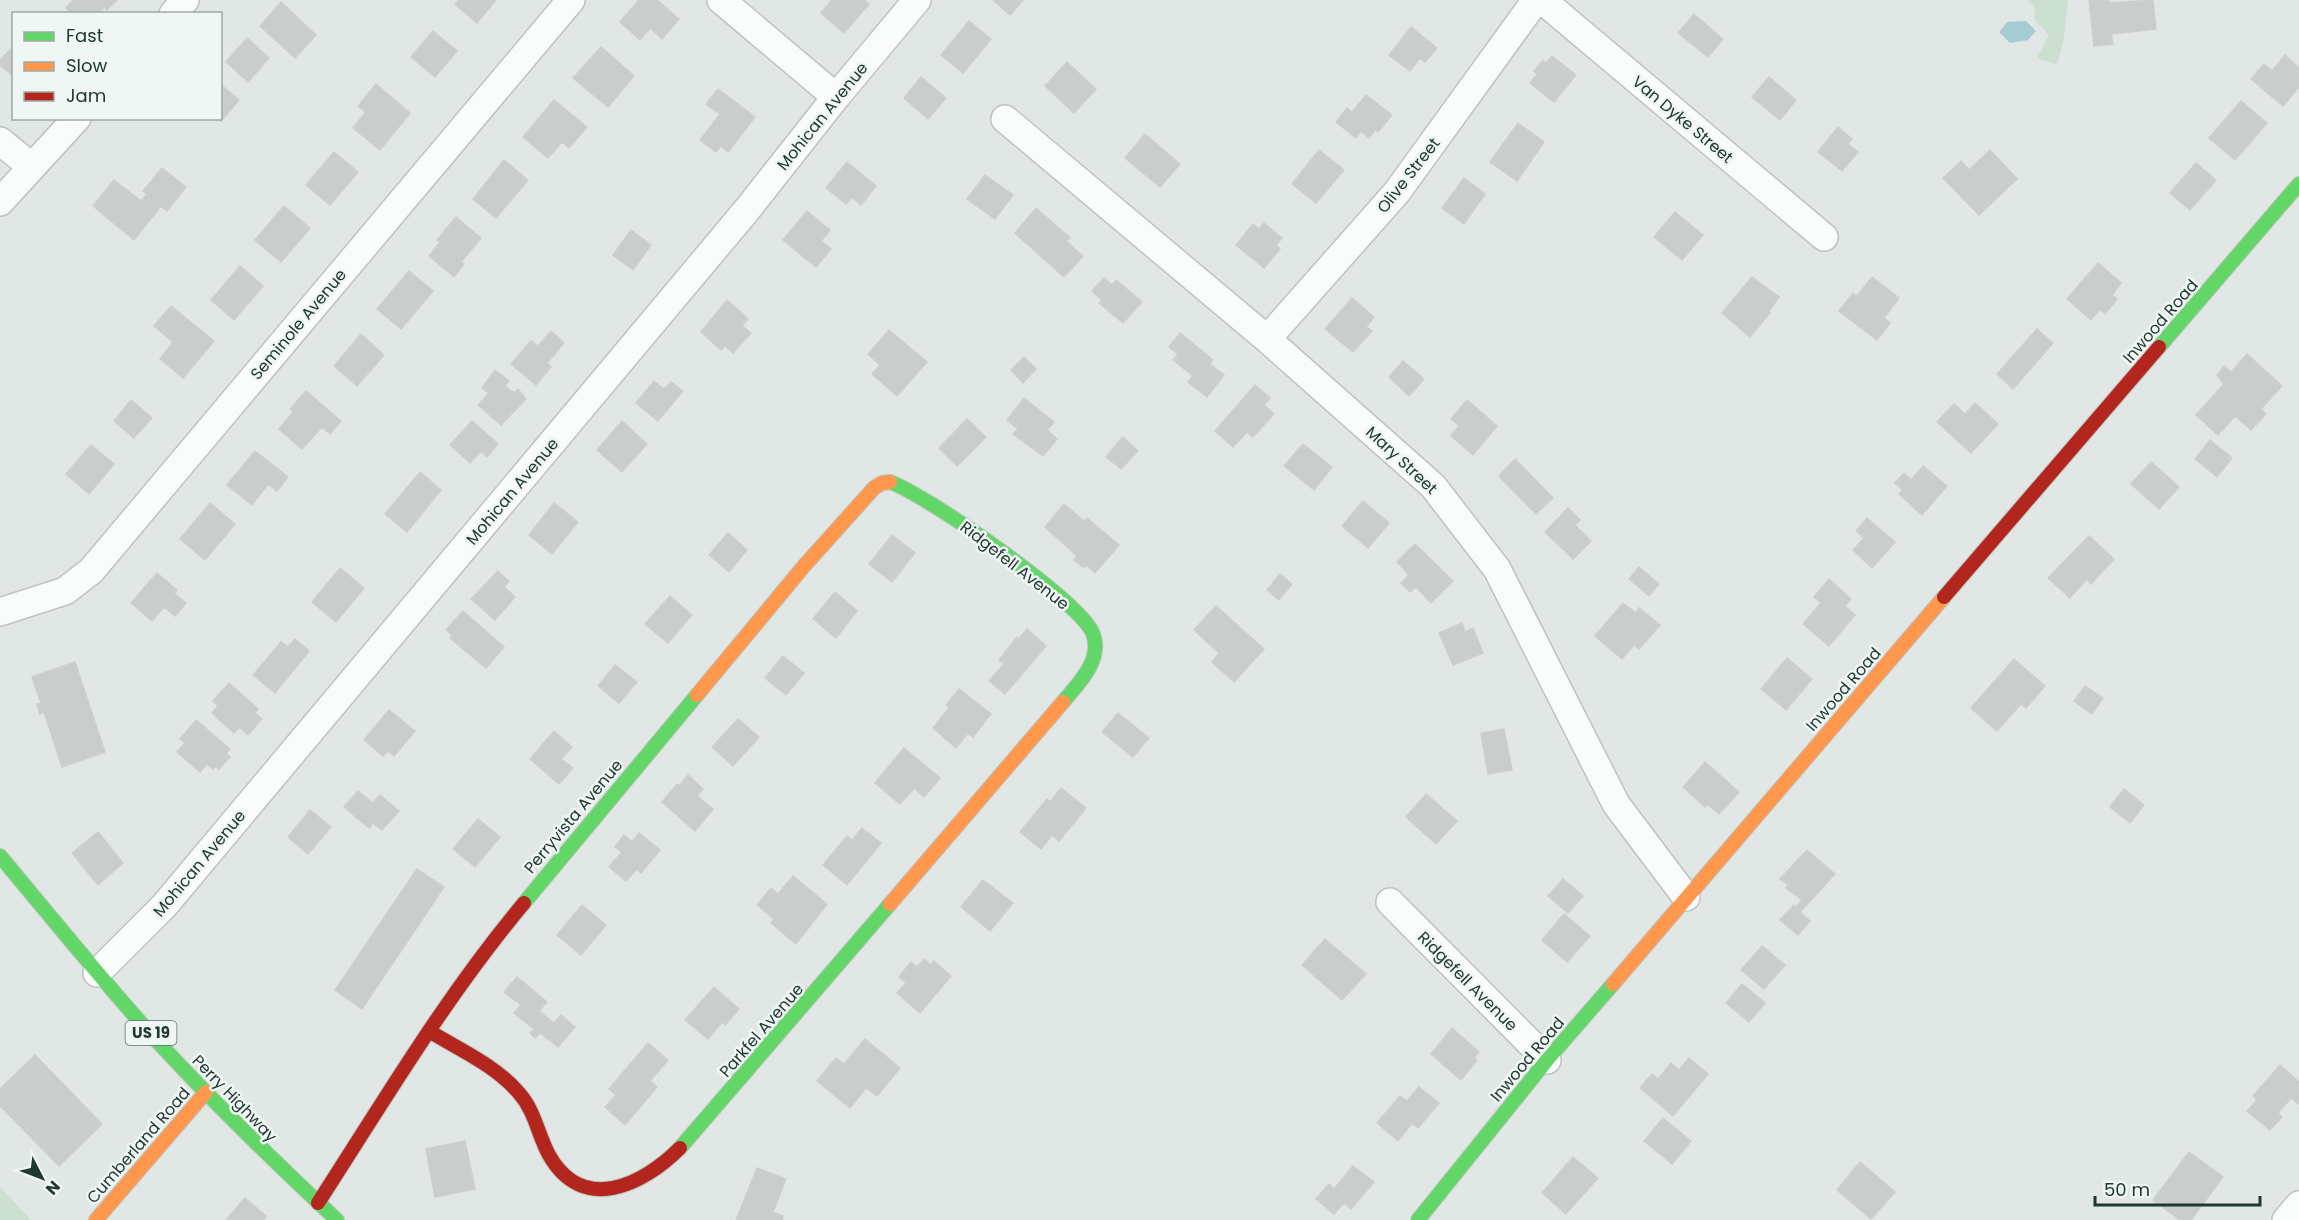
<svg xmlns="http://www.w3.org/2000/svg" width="2299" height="1220" font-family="Poppins,sans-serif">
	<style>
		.green { fill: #cbe0d1 }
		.water { fill: #a4cdd3 }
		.building { fill: #c9cecc; stroke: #cad0cd; stroke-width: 1.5 }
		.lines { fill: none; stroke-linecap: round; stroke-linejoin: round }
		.street-casing { stroke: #bec3c1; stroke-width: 30 }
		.fast-casing { stroke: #bec4c1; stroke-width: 16 }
		.slow-casing { stroke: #bec4c1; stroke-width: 16 }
		.jam-casing { stroke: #bec4c1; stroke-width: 16 }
		.street { stroke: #fafbfb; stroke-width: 27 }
		.fast { stroke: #63d668; stroke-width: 14 }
		.slow { stroke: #ff974d; stroke-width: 14 }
		.jam { stroke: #b3261e; stroke-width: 14 }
		.labels { text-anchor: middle; stroke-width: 5; stroke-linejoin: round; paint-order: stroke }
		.shield { fill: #eff6f3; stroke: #5f716c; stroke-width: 1.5 }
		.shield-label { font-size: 15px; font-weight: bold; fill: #213832 }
		.street-label { font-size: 16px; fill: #213832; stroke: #eff6f3 }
	</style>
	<rect width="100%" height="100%" fill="#e1e7e4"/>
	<path class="green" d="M 2028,0 L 2068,0 L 2064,38 L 2057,65 L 2037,58 L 2049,35 L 2034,19 L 2035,9 Z
		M 0,1187 L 31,1220 L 0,1220 Z"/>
	<path class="water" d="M 2026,21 L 2036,31 L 2028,40 L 2010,43 L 1999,32 L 2007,22 Z"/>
	<path class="building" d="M 73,0 L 117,0 L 107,10 L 104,7 L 99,14 L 72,14 L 66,8 Z
		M 459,0 L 496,0 L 477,23 L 455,4 Z
		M 639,0 L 657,0 L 679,19 L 662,39 L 650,28 L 640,40 L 620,22 Z
		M 832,0 L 864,0 L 869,4 L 844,33 L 821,13 Z
		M 993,0 L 1023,0 L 1010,15 Z
		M 2089,0 L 2108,0 L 2109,3 L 2153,0 L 2156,29 L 2111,34 L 2113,44 L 2094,46 Z
		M 281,2 L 316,35 L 295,58 L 260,26 Z
		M 1694,14 L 1723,39 L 1708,57 L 1678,33 Z
		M 969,21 L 991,39 L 963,73 L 941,55 Z
		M 1411,27 L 1437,48 L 1425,62 L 1420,58 L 1410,71 L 1389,55 Z
		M 433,31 L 457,51 L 435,77 L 411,57 Z
		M 247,38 L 269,58 L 248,82 L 226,62 Z
		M 14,46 L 14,77 L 0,65 L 0,60 Z
		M 601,47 L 634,76 L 608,107 L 573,78 Z
		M 2285,55 L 2299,68 L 2299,87 L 2283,106 L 2251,79 L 2264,64 L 2272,71 Z
		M 1552,56 L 1576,75 L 1554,102 L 1530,83 L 1537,74 L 1534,71 L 1543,60 L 1546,63 Z
		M 1067,62 L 1096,89 L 1074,113 L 1045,86 Z
		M 921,77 L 946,98 L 928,119 L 904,98 Z
		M 1769,77 L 1796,100 L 1780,120 L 1752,97 Z
		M 220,84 L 239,100 L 221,121 L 218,118 L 220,118 Z
		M 376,84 L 410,113 L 380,150 L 353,128 L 366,112 L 358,106 Z
		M 718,89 L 755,117 L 728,152 L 721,146 L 716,152 L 700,140 L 720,114 L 706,104 Z
		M 1366,95 L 1392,115 L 1378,132 L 1375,130 L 1369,138 L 1361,131 L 1356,138 L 1336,122 L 1347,108 L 1352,112 Z
		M 554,100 L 587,127 L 569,148 L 562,142 L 548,158 L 523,137 Z
		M 2241,101 L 2267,123 L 2235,160 L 2209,138 Z
		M 1518,123 L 1544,142 L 1517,181 L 1490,162 Z
		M 1838,127 L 1852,139 L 1848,144 L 1858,152 L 1842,171 L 1818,152 Z
		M 1145,134 L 1180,164 L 1160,187 L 1125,158 Z
		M 1319,150 L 1344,170 L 1316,203 L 1292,184 Z
		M 1990,150 L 2017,179 L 1979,215 L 1943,178 L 1961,161 L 1969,170 Z
		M 334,152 L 358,172 L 330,205 L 306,185 Z
		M 504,160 L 528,180 L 496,218 L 473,199 Z
		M 847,162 L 876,186 L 861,205 L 852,197 L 846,204 L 826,188 Z
		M 2196,163 L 2216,180 L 2190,210 L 2170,193 Z
		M 162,168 L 186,187 L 167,211 L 161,206 L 134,240 L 93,206 L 114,180 L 141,201 L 147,194 L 143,191 Z
		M 985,175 L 1013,195 L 995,219 L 967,199 Z
		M 1464,178 L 1485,194 L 1464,224 L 1442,208 Z
		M 284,206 L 310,228 L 281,262 L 255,240 Z
		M 1036,208 L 1070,238 L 1066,241 L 1083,256 L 1064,277 L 1015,233 Z
		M 807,211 L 830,230 L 821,241 L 831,249 L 816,267 L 783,240 Z
		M 1675,212 L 1703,235 L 1682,260 L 1654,237 Z
		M 456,217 L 481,238 L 461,262 L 464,264 L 454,277 L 429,256 L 440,242 L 437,240 Z
		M 1264,223 L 1282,238 L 1276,245 L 1280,249 L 1264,268 L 1236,245 L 1253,224 L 1259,229 Z
		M 631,230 L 651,245 L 633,270 L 613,255 Z
		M 2098,263 L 2121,283 L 2112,295 L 2117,299 L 2105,314 L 2100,309 L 2091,320 L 2067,299 Z
		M 240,266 L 263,286 L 234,320 L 211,300 Z
		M 409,271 L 433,291 L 401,329 L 377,309 Z
		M 1752,277 L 1779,297 L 1769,311 L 1770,313 L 1750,337 L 1722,313 Z
		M 1872,277 L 1899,298 L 1884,318 L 1890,323 L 1877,340 L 1839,311 L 1853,293 L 1857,296 Z
		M 1104,278 L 1112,285 L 1116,280 L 1142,302 L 1123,323 L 1099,303 L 1102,300 L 1092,291 Z
		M 1352,298 L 1374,317 L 1366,327 L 1372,331 L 1353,352 L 1325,329 Z
		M 727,300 L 748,319 L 742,326 L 751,333 L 733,353 L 725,346 L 721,350 L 701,332 Z
		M 171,306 L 214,341 L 183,378 L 160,359 L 173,342 L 154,326 Z
		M 2037,329 L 2053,343 L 2013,389 L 1997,374 Z
		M 889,330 L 927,362 L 897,396 L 872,374 L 880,365 L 868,354 Z
		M 551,331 L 564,343 L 547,363 L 551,367 L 536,385 L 511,364 L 531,341 L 538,346 Z
		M 1180,333 L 1213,360 L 1210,364 L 1224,375 L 1207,397 L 1188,382 L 1193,376 L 1173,360 L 1178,354 L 1169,347 Z
		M 361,334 L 384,355 L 357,386 L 334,366 Z
		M 2247,354 L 2282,386 L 2261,409 L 2266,414 L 2251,430 L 2235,416 L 2218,435 L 2196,415 L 2224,384 L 2217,375 L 2224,366 L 2231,372 Z
		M 1024,357 L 1036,369 L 1023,383 L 1011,370 Z
		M 1403,361 L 1424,379 L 1409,396 L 1389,377 Z
		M 495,370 L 509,381 L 505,386 L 514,393 L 518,389 L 526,399 L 501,425 L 478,405 L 489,393 L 482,388 Z
		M 654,381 L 664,389 L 671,382 L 683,391 L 658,421 L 636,403 Z
		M 1255,385 L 1270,398 L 1264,405 L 1274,414 L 1253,437 L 1247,432 L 1233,447 L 1215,431 Z
		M 306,391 L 341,421 L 330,434 L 322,427 L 302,449 L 279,429 L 293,412 L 290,409 Z
		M 1024,398 L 1054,422 L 1047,430 L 1057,439 L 1043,456 L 1013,434 L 1018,429 L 1007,420 Z
		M 131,400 L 152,418 L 134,438 L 114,421 Z
		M 1467,400 L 1497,426 L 1473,455 L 1451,436 L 1459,426 L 1451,419 Z
		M 1975,403 L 1998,424 L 1971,453 L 1937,422 L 1954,404 L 1965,414 Z
		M 967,419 L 986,437 L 957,466 L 939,448 Z
		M 472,421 L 498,444 L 487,457 L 481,451 L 470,463 L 450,445 Z
		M 622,421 L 647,444 L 622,472 L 597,450 Z
		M 1123,437 L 1138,451 L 1121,469 L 1106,457 Z
		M 2210,440 L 2232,458 L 2217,477 L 2195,459 Z
		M 1303,444 L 1332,467 L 1314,490 L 1284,466 Z
		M 91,445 L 114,464 L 89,494 L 66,474 Z
		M 255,451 L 288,477 L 277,491 L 268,484 L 252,505 L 227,485 Z
		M 1515,459 L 1553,498 L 1536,514 L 1499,476 Z
		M 2151,462 L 2179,487 L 2159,509 L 2131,484 Z
		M 1923,466 L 1947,486 L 1922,515 L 1899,494 L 1903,490 L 1895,483 L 1904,473 L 1911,480 Z
		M 420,472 L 441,490 L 407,532 L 385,514 Z
		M 1363,501 L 1389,523 L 1368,548 L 1342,526 Z
		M 210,503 L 235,524 L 205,560 L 180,539 Z
		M 554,503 L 578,522 L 552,554 L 529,535 Z
		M 1064,504 L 1084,521 L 1087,518 L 1119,545 L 1095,573 L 1086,565 L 1084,568 L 1074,560 L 1077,556 L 1045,527 Z
		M 1568,508 L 1580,520 L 1575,525 L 1591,541 L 1573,559 L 1545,532 Z
		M 1867,518 L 1895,542 L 1872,568 L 1853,550 L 1864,538 L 1856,531 Z
		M 728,533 L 747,550 L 729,572 L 709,555 Z
		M 892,535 L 915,553 L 892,582 L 869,564 Z
		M 2089,536 L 2114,559 L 2091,584 L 2087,579 L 2070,598 L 2048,578 Z
		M 1415,544 L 1453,581 L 1431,603 L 1416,587 L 1410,592 L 1401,583 L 1409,575 L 1397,562 Z
		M 1639,567 L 1659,584 L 1649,596 L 1629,579 Z
		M 340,568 L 364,588 L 336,622 L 312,602 Z
		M 498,571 L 509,581 L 504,587 L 515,597 L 495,620 L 471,599 Z
		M 157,573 L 177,590 L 174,593 L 186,603 L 175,616 L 164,607 L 152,621 L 131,603 Z
		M 1280,574 L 1292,584 L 1279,600 L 1267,590 Z
		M 1829,579 L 1851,599 L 1845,606 L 1855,615 L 1829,646 L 1803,624 L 1821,603 L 1814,597 Z
		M 835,592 L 857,611 L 836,638 L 813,619 Z
		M 670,596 L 692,615 L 668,643 L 645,624 Z
		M 1623,603 L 1636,613 L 1639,608 L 1660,625 L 1639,649 L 1634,645 L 1622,659 L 1595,636 Z
		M 1216,606 L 1264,649 L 1234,682 L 1212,662 L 1219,653 L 1194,630 Z
		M 463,611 L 504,647 L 486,668 L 450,638 L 452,635 L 446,630 Z
		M 1462,623 L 1465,632 L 1473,628 L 1483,653 L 1453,665 L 1439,633 Z
		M 1027,629 L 1046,646 L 1005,694 L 989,681 L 1004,664 L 999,660 L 1017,637 L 1019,639 Z
		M 295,639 L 309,651 L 275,693 L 253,675 L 281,642 L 288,647 Z
		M 783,656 L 804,673 L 786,695 L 765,678 Z
		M 1787,658 L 1812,679 L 1786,710 L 1761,689 Z
		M 2014,659 L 2045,686 L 2026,708 L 2021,704 L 1997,731 L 1971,708 Z
		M 75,662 L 105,752 L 62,767 L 44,712 L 40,714 L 37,704 L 41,703 L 32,677 Z
		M 615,665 L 637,682 L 619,703 L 598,686 Z
		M 229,683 L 258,709 L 255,713 L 262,719 L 248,735 L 240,727 L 234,733 L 212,713 L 218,706 L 213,701 Z
		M 2085,686 L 2103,698 L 2092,714 L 2074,701 Z
		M 959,689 L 991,714 L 973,737 L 968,733 L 956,748 L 933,728 L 949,708 L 946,705 Z
		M 389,710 L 415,731 L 394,756 L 388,751 L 383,756 L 364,740 Z
		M 1118,713 L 1149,738 L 1133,757 L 1102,732 Z
		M 738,719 L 759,737 L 733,766 L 712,747 Z
		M 196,720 L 230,749 L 226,753 L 230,757 L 219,769 L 215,766 L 213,769 L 207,764 L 200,772 L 177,752 L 185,743 L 180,739 Z
		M 1504,729 L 1512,770 L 1488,774 L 1481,733 Z
		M 554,731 L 572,747 L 561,759 L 573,768 L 559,784 L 530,759 Z
		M 904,748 L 940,778 L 924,797 L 914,788 L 900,804 L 875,783 Z
		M 1705,762 L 1739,792 L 1719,814 L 1707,804 L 1705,807 L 1683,787 Z
		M 688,775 L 703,789 L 697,796 L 713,809 L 695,831 L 662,802 L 677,784 L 680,785 Z
		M 1061,788 L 1086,808 L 1059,841 L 1052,835 L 1041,849 L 1020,832 L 1047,799 L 1050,802 Z
		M 2124,789 L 2144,805 L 2130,823 L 2110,807 Z
		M 358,791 L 373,803 L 380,795 L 399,811 L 382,830 L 373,823 L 369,828 L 344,807 Z
		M 1426,794 L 1457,821 L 1436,844 L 1406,817 Z
		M 310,810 L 331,827 L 308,854 L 288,837 Z
		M 478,819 L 500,837 L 475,867 L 453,849 Z
		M 862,828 L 881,843 L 847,885 L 823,865 L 847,836 L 852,840 Z
		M 98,832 L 123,863 L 98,885 L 72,853 Z
		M 639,833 L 660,850 L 641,873 L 637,869 L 626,881 L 609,867 L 622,852 L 615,847 L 624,835 L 632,842 Z
		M 1807,850 L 1835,874 L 1800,912 L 1810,921 L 1798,935 L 1780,920 L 1794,905 L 1796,907 L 1802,900 L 1786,888 L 1788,885 L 1780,879 Z
		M 417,869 L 444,887 L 362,1009 L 335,990 Z
		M 793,876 L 827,904 L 796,944 L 771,923 L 774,919 L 757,905 L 771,888 L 778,894 Z
		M 1563,879 L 1583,896 L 1568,913 L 1548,896 Z
		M 983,880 L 1013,903 L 990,931 L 961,907 Z
		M 582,905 L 606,925 L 581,955 L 557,935 Z
		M 1564,914 L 1590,936 L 1567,962 L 1542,940 Z
		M 1325,939 L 1366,974 L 1342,1000 L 1302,965 Z
		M 1762,946 L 1785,965 L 1764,989 L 1741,970 Z
		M 924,959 L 931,965 L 934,961 L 951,976 L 920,1013 L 897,993 L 906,983 L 899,977 L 911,962 L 917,967 Z
		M 517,977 L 547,1002 L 539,1011 L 554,1023 L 561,1015 L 575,1027 L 558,1047 L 540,1033 L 535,1038 L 530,1033 L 534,1029 L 514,1013 L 521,1005 L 504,992 Z
		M 1742,984 L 1765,1003 L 1749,1022 L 1726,1003 Z
		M 714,987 L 739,1009 L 725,1025 L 722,1022 L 708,1039 L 685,1020 Z
		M 1452,1028 L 1479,1052 L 1474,1058 L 1477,1060 L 1461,1080 L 1431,1054 Z
		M 865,1039 L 900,1068 L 877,1096 L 866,1088 L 850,1108 L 817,1081 L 836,1058 L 844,1064 Z
		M 648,1043 L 668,1060 L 650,1081 L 657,1087 L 625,1125 L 605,1107 L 616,1095 L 609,1089 Z
		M 35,1055 L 102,1124 L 59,1166 L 0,1106 L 0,1089 Z
		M 1689,1058 L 1708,1074 L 1673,1116 L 1640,1088 L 1652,1074 L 1658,1079 L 1671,1063 L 1679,1070 Z
		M 2280,1065 L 2299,1082 L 2299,1104 L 2291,1098 L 2278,1113 L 2282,1117 L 2270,1130 L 2247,1111 L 2257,1100 L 2253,1096 Z
		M 1419,1087 L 1439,1103 L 1418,1128 L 1412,1123 L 1398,1141 L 1377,1123 L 1400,1096 L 1407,1101 Z
		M 1663,1118 L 1691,1141 L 1672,1164 L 1644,1141 Z
		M 465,1141 L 475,1189 L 435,1197 L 426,1149 Z
		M 2189,1152 L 2223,1177 L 2191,1220 L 2180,1220 L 2153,1200 Z
		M 1573,1157 L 1598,1178 L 1566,1214 L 1542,1193 Z
		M 1860,1162 L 1895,1192 L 1871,1219 L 1837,1190 Z
		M 1353,1166 L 1374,1182 L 1351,1209 L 1344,1203 L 1334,1214 L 1316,1199 L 1329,1184 L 1334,1189 Z
		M 757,1168 L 786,1179 L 773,1212 L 783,1216 L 782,1220 L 736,1220 Z
		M 245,1198 L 266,1216 L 263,1220 L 226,1220 Z"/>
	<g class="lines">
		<g class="street-casing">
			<path id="street" d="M 721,0 L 836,97
				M 1542,0 L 1824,237
				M 173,14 L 185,0
				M 1005,119 L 1267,339 L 1433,486 L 1497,569 L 1616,804 L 1686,897
				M 0,141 L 32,167
				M 0,202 L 77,118
				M 1267,339 L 1397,192 L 1536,0
				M 0,612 L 65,591 L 91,571 L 571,0
				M 1390,902 L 1547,1060
				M 97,973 L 164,906 L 746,211 L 836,97 L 917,0
				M 2286,1220 L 2299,1205"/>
		</g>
		<g class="fast-casing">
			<path id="fast" d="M 2159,347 L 2299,184
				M 890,482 C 925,494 1082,602 1093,634 C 1103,660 1078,684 1063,702
				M 0,856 C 53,919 104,983 159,1043 C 216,1105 276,1163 337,1220
				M 524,903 L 697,695
				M 680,1148 L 890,904
				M 1418,1220 L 1547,1060 L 1613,984"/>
		</g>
		<g class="slow-casing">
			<path id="slow" d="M 697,695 L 804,566 L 874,488 L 882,483 L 890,482
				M 890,904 L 1063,702
				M 1613,984 L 1944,597
				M 96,1220 L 206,1092"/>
		</g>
		<g class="jam-casing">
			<path id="jam" d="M 1944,597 L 2159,347
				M 429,1031 C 460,1050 495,1065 519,1093 C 535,1111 538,1135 549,1155 C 583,1215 643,1185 680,1148
				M 318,1203 C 384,1101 446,996 524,903"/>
		</g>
		<use href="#street" class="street"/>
		<use href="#fast" class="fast"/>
		<use href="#slow" class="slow"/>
		<use href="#jam" class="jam"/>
	</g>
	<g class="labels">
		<rect class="shield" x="125.5" y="1021" width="51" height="24" rx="4.5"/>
		<g class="shield-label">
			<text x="151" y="1038">US 19</text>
		</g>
		<g class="street-label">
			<text transform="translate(822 116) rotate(-51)" y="6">Mohican Avenue</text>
			<text transform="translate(1683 119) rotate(40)" y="6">Van Dyke Street</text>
			<text transform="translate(1408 175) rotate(-52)" y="6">Olive Street</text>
			<text transform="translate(2160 321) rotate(-49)" y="6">Inwood Road</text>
			<text transform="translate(298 324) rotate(-50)" y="6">Seminole Avenue</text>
			<text transform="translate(1402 460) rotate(43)" y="6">Mary Street</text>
			<text transform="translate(512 491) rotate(-50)" y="6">Mohican Avenue</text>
			<text transform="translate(1015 565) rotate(38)" y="6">Ridgefell Avenue</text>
			<text transform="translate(1843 689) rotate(-49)" y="6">Inwood Road</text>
			<text transform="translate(573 816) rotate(-50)" y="6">Perryvista Avenue</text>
			<text transform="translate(199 863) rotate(-50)" y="6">Mohican Avenue</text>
			<text transform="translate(1468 981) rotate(45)" y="6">Ridgefell Avenue</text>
			<text transform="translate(761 1030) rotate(-49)" y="6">Parkfel Avenue</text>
			<text transform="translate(1527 1059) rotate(-50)" y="6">Inwood Road</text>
			<text transform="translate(235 1098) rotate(46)" y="6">Perry Highway</text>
			<text transform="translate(138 1145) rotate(-49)" y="6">Cumberland Road</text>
		</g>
	</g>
	<rect x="12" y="12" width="210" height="108" fill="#eff6f3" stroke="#9daaa6" stroke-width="1.5"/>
	<rect x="24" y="32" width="30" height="9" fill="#63d668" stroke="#9daaa6" stroke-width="1.5"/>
	<text x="66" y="42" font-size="18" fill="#213832">Fast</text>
	<rect x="24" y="62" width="30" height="9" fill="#ff974d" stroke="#9daaa6" stroke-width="1.5"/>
	<text x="66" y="72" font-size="18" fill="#213832">Slow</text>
	<rect x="24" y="92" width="30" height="9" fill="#b3261e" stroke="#9daaa6" stroke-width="1.5"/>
	<text x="66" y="102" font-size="18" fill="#213832">Jam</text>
	<g transform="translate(42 1178) rotate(132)" stroke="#eff6f3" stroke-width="4.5" paint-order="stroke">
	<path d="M0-4.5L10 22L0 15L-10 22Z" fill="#213832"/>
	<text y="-9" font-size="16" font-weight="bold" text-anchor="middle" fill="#213832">N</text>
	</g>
	<path d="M2095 1196v9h165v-9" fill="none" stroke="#213832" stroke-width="3"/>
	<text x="2104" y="1196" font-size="18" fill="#213832" stroke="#eff6f3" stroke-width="4.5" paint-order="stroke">50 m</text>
</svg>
